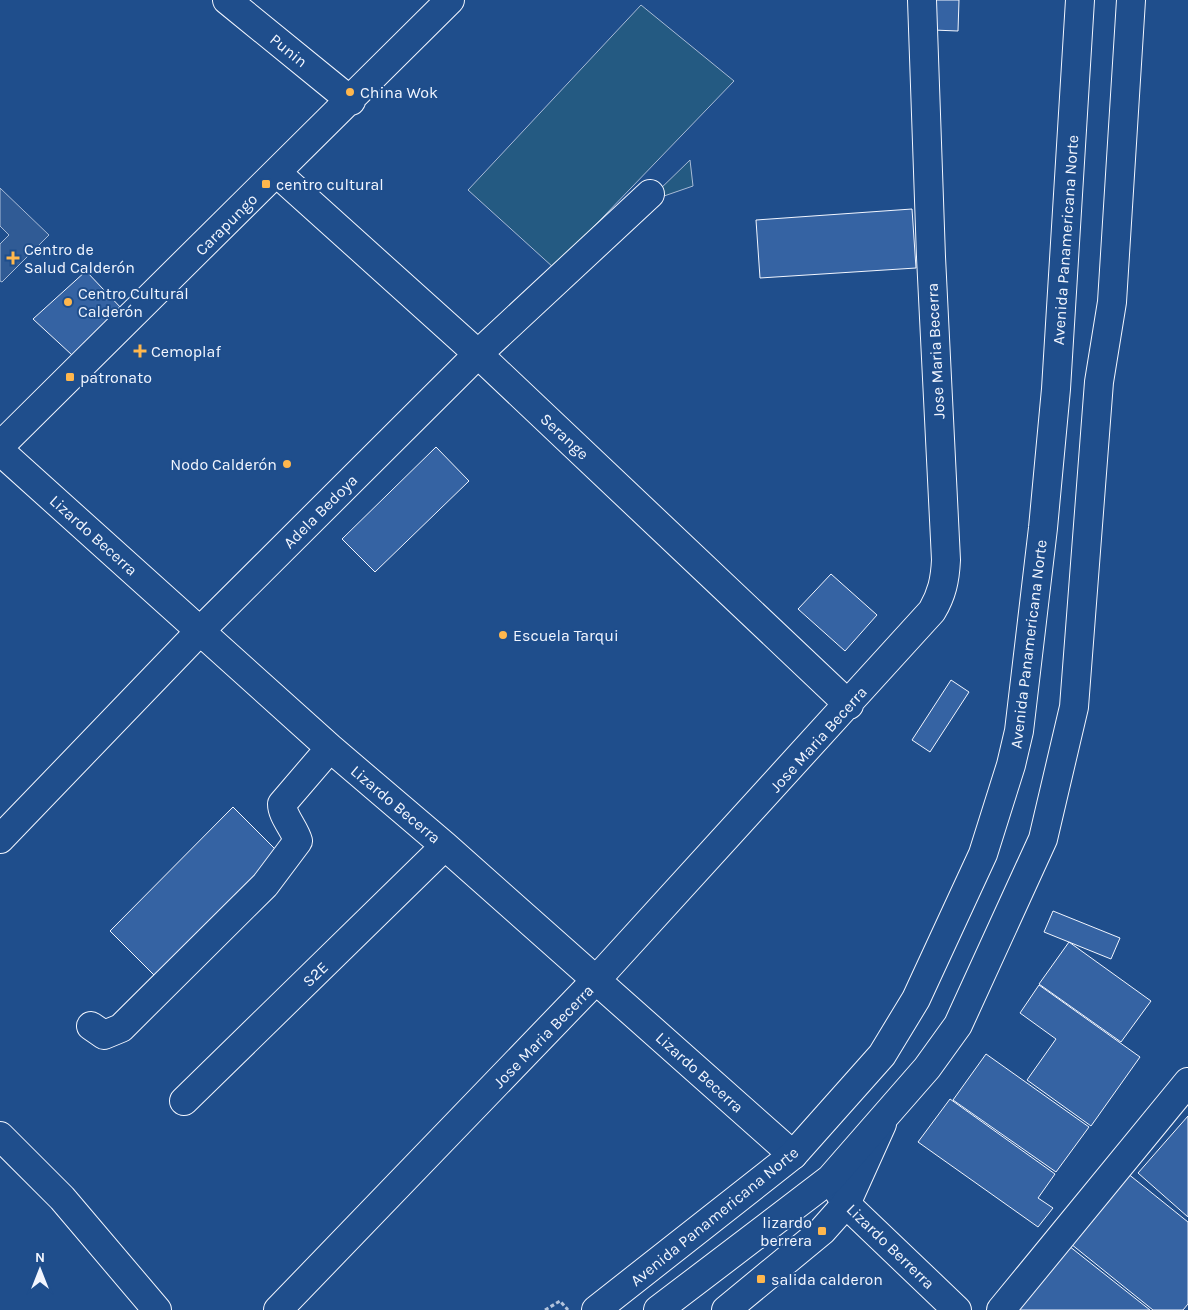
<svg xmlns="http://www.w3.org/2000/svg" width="1188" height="1310" font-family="Karla,sans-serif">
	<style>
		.green { fill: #245a82; stroke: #a8bbd7 }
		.parking { fill: #305b95; stroke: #a8bbd7 }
		.building { fill: #3563a3; stroke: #f2f6ff }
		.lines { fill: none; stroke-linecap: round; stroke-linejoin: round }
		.minor-casing { stroke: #f2f6ff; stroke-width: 30 }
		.major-casing { stroke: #f2f6ff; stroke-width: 30 }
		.highway-casing { stroke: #f2f6ff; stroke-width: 30 }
		.path { stroke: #b3c4dc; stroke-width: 3; stroke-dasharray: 4 2.5; stroke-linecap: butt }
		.minor { stroke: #1f4e8c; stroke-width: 28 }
		.major { stroke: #1f4e8c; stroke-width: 28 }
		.highway { stroke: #1f4e8c; stroke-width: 28 }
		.poi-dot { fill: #ffb74d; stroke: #1f4e8c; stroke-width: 2 }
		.labels { text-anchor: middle; stroke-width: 4; stroke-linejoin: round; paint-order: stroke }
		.street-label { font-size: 16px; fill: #f2f6ff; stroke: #1f4e8c }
		.poi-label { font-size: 16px; fill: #f2f6ff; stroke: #1f4e8c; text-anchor: start }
	</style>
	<rect width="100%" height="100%" fill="#1f4e8c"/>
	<path class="green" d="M 641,5 L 734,81 L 554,268 L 468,190 Z
		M 690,160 L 693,186 L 664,196 L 655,194 Z"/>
	<path class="parking" d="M 0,188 L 49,235 L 2,282 L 0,281 L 0,244 L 9,235 L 0,226 Z"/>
	<path class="building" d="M 933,0 L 959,0 L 958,31 L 933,30 Z
		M 912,209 L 916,268 L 760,278 L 756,220 Z
		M 86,271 L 122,309 L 72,355 L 33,319 Z
		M 436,447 L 469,481 L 375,572 L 342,539 Z
		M 831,574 L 877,615 L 845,651 L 798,609 Z
		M 951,680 L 969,692 L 930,752 L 912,740 Z
		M 233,807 L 285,859 L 161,982 L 110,931 Z
		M 1053,911 L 1120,938 L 1111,959 L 1044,932 Z
		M 1069,942 L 1151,1001 L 1121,1042 L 1039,984 Z
		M 1039,985 L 1140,1057 L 1091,1126 L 1027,1080 L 1056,1039 L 1020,1013 Z
		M 986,1054 L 1089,1127 L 1056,1172 L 953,1100 Z
		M 950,1099 L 1055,1174 L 1038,1198 L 1053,1208 L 1038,1227 L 918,1142 Z
		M 1188,1116 L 1188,1217 L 1138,1173 Z
		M 1127,1173 L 1188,1222 L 1188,1304 L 1183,1310 L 1153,1310 L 1071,1244 Z
		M 1069,1246 L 1150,1310 L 1017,1310 Z"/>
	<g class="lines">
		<g class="minor-casing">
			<path id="minor" d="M 227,0 L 351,101
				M 277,173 L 478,354 L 849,705
				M 0,446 L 450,0
				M 0,451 L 330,748 L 445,846 L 793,1155
				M 0,839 L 201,630 L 478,354 L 650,194
				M 91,1026 L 104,1035 L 121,1028 L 265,885 L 298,841 C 295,829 282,816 282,804 L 330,748
				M 184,1101 L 445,846
				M 0,1136 L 62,1198 L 157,1310
				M 834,1184 L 846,1204 L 957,1310
				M 278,1310 L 596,980 L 932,611 C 942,594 945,580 946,560 L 931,257 L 922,0
				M 1001,1310 L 1188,1082"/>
		</g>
		<g class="major-casing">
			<path id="major" d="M 726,1310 L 822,1231 L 846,1204 L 882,1124"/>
		</g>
		<g class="highway-casing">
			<path id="highway" d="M 596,1310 L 793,1155 L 882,1055 L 916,999 L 983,854 L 1011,765 L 1019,731 L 1043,528 L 1056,389 L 1080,0
				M 658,1310 L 830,1179 L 927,1068 L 958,1025 L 1043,839 L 1074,707 L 1099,382 L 1112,302 L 1131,0"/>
		</g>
		<path class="path" d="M 545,1310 L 560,1301 L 568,1310"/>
		<use href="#minor" class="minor"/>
		<use href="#major" class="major"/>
		<use href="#highway" class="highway"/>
	</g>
	<g class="poi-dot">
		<circle cx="350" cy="92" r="5"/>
		<rect x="261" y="179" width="10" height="10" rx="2.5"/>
		<path d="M10.5 250.5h5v5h5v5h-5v5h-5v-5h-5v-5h5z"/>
		<circle cx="68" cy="302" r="5"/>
		<path d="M137.5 343.5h5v5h5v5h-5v5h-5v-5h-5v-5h5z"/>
		<rect x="65" y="372" width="10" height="10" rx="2.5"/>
		<circle cx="287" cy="464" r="5"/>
		<circle cx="503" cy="635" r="5"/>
		<rect x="817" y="1226" width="10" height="10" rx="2.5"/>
		<rect x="756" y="1274" width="10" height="10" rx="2.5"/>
	</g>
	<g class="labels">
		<g class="street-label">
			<text transform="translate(289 50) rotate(39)" y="6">Punin</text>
			<text transform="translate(226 224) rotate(-45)" y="6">Carapungo</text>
			<text transform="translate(1065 240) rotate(-86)" y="6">Avenida Panamericana Norte</text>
			<text transform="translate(935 351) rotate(-93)" y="6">Jose Maria Becerra</text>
			<text transform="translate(565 436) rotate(43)" y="6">Serange</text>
			<text transform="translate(320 511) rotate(-45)" y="6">Adela Bedoya</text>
			<text transform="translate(94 535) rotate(42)" y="6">Lizardo Becerra</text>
			<text transform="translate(1028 644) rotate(-83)" y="6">Avenida Panamericana Norte</text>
			<text transform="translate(818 739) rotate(-48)" y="6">Jose Maria Becerra</text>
			<text transform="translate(396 804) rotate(40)" y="6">Lizardo Becerra</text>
			<text transform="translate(315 974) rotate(-44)" y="6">S2E</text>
			<text transform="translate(543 1036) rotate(-46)" y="6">Jose Maria Becerra</text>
			<text transform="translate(700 1072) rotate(42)" y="6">Lizardo Becerra</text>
			<text transform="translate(714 1216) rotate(-39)" y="6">Avenida Panamericana Norte</text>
			<text transform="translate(891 1246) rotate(44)" y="6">Lizardo Berrerra</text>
		</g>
		<g class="poi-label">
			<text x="360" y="98">China Wok</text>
			<text x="276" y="190">centro cultural</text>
			<text x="24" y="255">Centro de<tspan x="24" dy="18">Salud Calderón</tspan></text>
			<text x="78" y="299">Centro Cultural<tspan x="78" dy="18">Calderón</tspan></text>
			<text x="151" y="357">Cemoplaf</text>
			<text x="80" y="383">patronato</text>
			<text x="277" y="470" text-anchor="end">Nodo Calderón</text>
			<text x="513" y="641">Escuela Tarqui</text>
			<text x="812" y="1228" text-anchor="end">lizardo<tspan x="812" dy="18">berrera</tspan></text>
			<text x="771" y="1285">salida calderon</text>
		</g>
	</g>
	<g transform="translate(40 1270)" stroke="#1f4e8c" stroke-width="4" paint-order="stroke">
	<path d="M0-4L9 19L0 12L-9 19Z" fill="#f2f6ff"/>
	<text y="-8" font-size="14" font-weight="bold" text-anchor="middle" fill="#f2f6ff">N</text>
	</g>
</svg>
